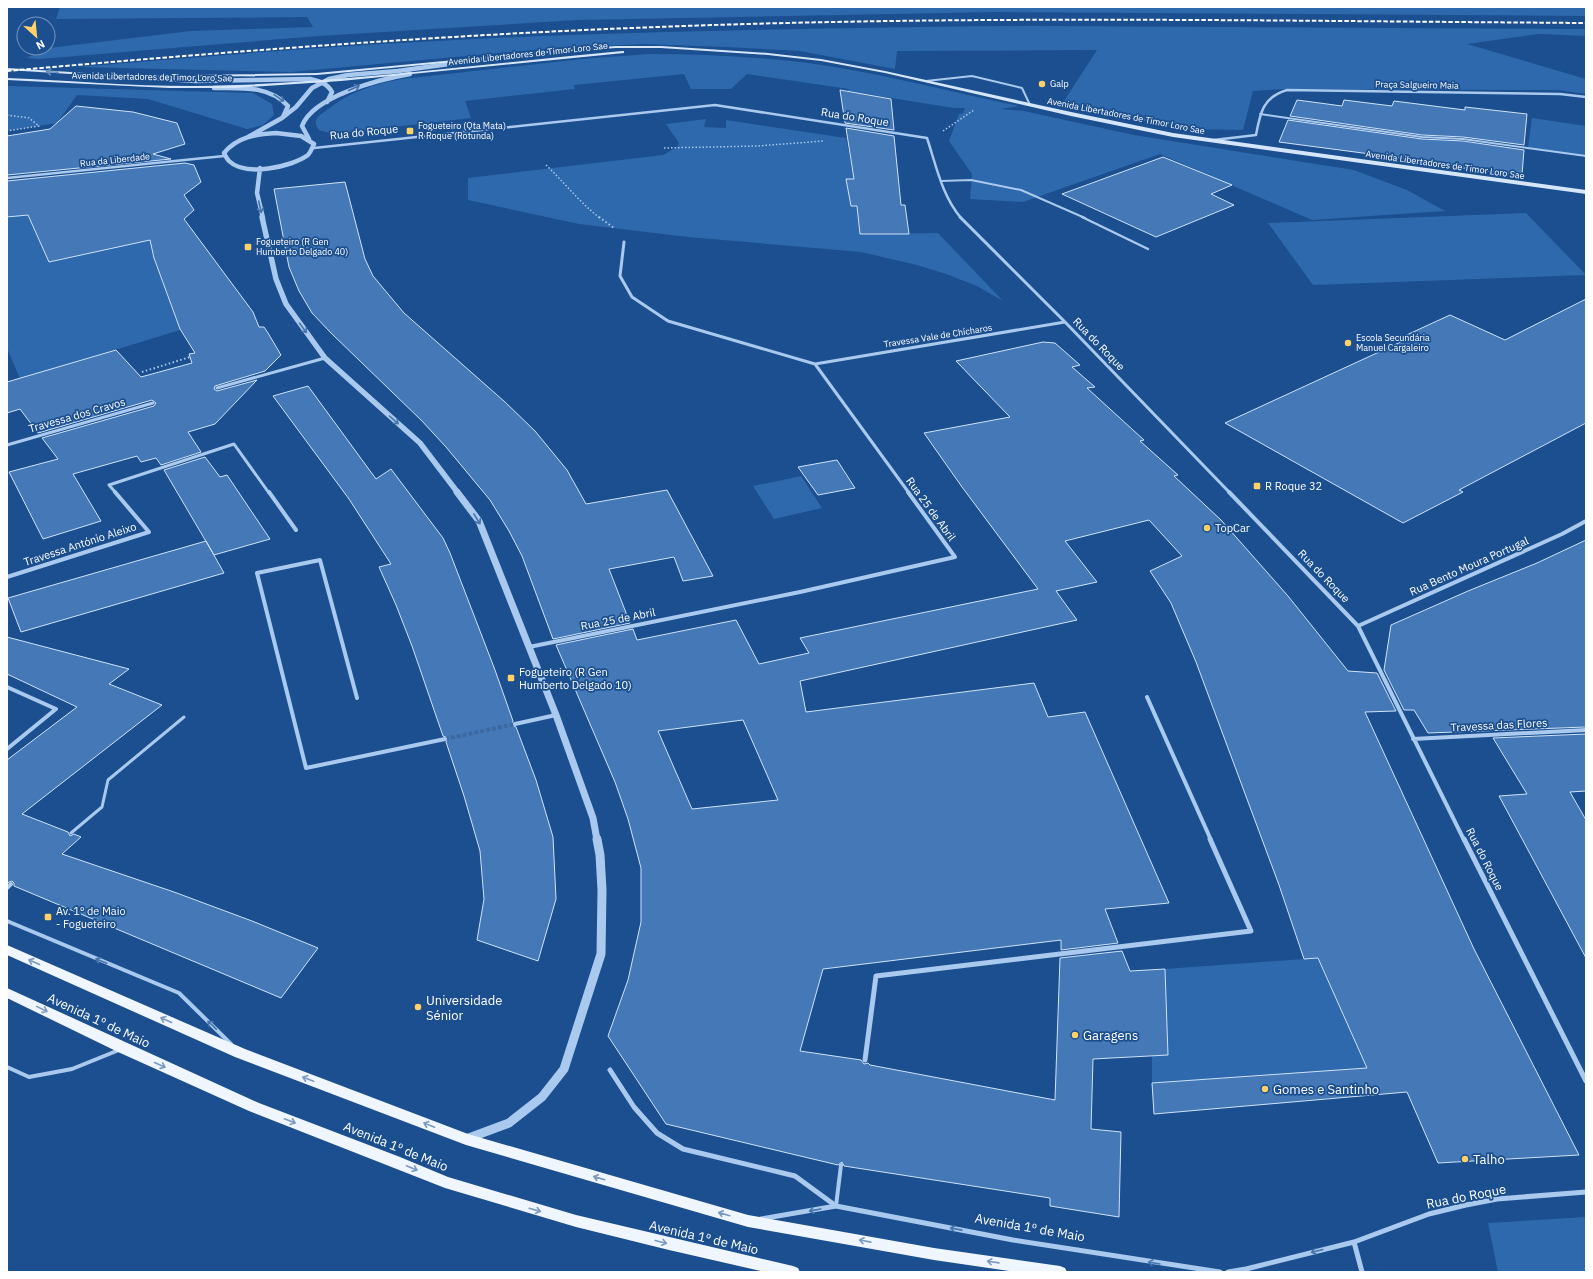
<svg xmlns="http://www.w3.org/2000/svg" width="1593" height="1279" font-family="'IBM Plex Sans',sans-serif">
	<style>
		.green { fill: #2e69ad }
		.building { fill: #4478b7; stroke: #cfe3fa; fill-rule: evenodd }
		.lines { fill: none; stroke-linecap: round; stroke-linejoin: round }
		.minor-tunnel { stroke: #3d69a0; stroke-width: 4; stroke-dasharray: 4 2; stroke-linecap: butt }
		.path-far1 { stroke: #a9c9ee; stroke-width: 1.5; stroke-dasharray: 1.5 2; stroke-linecap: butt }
		.path { stroke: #a9c9ee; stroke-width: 2; stroke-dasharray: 1.5 2.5; stroke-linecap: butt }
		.service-far3 { stroke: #a9c9ee; stroke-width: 2 }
		.service-far2 { stroke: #a9c9ee; stroke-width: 2.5 }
		.service-far1 { stroke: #a9c9ee; stroke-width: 3 }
		.service { stroke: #a9c9ee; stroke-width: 4 }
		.pedestrian { stroke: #a9c9ee; stroke-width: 2 }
		.minor-far3 { stroke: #a9c9ee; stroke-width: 2.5 }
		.minor-far2 { stroke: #a9c9ee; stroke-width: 3 }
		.minor-far1 { stroke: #a9c9ee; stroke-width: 4 }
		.minor { stroke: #a9c9ee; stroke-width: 5 }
		.tertiary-far3 { stroke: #a9c9ee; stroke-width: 4.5 }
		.tertiary-far2 { stroke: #a9c9ee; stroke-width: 5.5 }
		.tertiary-far1 { stroke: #a9c9ee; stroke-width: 7 }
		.tertiary { stroke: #a9c9ee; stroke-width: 9 }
		.secondary { fill: #d6e6fa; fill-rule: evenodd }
		.primary { fill: #f0f6ff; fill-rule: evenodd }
		.rail { stroke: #fff; stroke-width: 2; stroke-dasharray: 4.5 2; stroke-linecap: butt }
		.oneway { stroke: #668bba }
		.oneway2 { stroke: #4674ac }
		.oneway3 { stroke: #7b9ac1 }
		.poi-dot { fill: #ffd166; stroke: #1b4f8f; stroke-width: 1.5 }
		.labels { text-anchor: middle; stroke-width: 3.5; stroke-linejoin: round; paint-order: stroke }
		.far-street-label { font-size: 9px; fill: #fff; stroke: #1b4f8f }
		.far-poi-label { font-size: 9px; fill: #fff; stroke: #1b4f8f; text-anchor: start }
		.street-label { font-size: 11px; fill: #fff; stroke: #1b4f8f }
		.poi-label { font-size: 11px; fill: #fff; stroke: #1b4f8f; text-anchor: start }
		.near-poi-label { font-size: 13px; fill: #fff; stroke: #1b4f8f; text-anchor: start }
		.near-street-label { font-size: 13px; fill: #fff; stroke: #1b4f8f }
	</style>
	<rect width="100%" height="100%" fill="#1b4f8f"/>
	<path class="green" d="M 60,7 L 1586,7 L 1586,16 L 997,12 L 578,20 L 319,36 L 39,59 L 26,58 L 49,48 L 191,31 L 313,27 L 307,17 L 56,19 Z
		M 1035,26 L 1586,29 L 1586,36 L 1538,34 L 1467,44 L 1586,79 L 1586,94 L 1558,90 L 1283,89 L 1253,91 L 1243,130 L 1182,129 L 1062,104 L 1097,50 L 897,51 L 895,69 L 800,51 L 726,47 L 644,44 L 555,48 L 291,72 L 78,67 C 241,53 404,41 568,35 C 723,30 879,27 1035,26 Z
		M 649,54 C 709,54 769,57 828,66 C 892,76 955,93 1019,106 L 1000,109 L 1024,111 L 1134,135 L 1354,170 L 1407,190 L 1445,211 L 1312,220 L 1160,154 L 1023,202 L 970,199 L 972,174 L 949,141 L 959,114 L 963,113 L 965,108 L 954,108 L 847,91 L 849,89 L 747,74 L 731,89 L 691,89 L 684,74 L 574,85 L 575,89 L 465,101 L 471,118 L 333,134 L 319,130 C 317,127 315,124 316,121 C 317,116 323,113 327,110 C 349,92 374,84 402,79 L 582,59 Z
		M 7,86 L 253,93 L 272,104 L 274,115 L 263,125 L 247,129 L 148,99 L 77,95 L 57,123 L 7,131 Z
		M 1532,118 L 1586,126 L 1586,156 L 1528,148 Z
		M 706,119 L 704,127 L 726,128 L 726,120 L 846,138 L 854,179 L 846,179 L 857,206 L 860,234 L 938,233 L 1003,301 L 977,286 L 946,274 L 917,265 L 861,252 L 688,237 L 579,224 L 468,200 L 468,178 L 663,155 L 677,147 L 679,143 L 666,124 Z
		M 184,188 L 184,214 L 154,259 L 180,330 L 20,379 L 7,348 L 7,218 Z
		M 1526,213 L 1586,275 L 1313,285 L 1268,223 Z
		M 801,476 L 822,508 L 774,519 L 753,486 Z
		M 1318,958 L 1368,1068 L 1152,1083 L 1152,1056 L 1168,1055 L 1165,969 Z
		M 1586,1217 L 1586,1272 L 1498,1272 L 1488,1223 Z"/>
	<path class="building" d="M 840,90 L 891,99 L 894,130 L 845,123 Z
		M 1297,100 L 1342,106 L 1344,100 L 1392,106 L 1394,101 L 1465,110 L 1465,107 L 1527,114 L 1524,145 L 1463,137 L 1422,135 L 1290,116 Z
		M 76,106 L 133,112 L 177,123 L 185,144 L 153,154 L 171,159 L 7,175 L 7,136 L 50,129 Z
		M 1288,120 L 1422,139 L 1463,141 L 1524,150 L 1522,175 L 1454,167 L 1454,165 L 1279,142 Z
		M 846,128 L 894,136 L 901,205 L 905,205 L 909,234 L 860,234 L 857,206 L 851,206 L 846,179 L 854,179 Z
		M 1163,157 L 1232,185 L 1211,194 L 1234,205 L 1156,237 L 1062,194 Z
		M 185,163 L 194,165 L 201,182 L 184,195 L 194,210 L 184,219 L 253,312 L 259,327 L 264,327 L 268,333 L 281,355 L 265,371 L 215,386 L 214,389 L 217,391 L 257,380 L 215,424 L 188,432 L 201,452 L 161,465 L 156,458 L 141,462 L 137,456 L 73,474 L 101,521 L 43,539 L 9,472 L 58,459 L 42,438 L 154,406 L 156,403 L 152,400 L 38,433 L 20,409 L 7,413 L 7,382 L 116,350 L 141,377 L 192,363 L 189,354 L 195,353 L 180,329 L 154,258 L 150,240 L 49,262 L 28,215 L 7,217 L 7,181 Z
		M 345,182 L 365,259 L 373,276 L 404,313 L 505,402 L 535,431 L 567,470 L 586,504 L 667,490 L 713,576 L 683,581 L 674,557 L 609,569 L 630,623 L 553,639 L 522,556 L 509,531 L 490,500 L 446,447 L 422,421 L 331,333 L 312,313 L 299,291 L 289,267 L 274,189 Z
		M 1586,299 L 1586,423 L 1459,490 L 1463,492 L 1403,523 L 1225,423 L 1405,340 L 1400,338 L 1450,315 L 1505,340 Z
		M 1043,342 L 1055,343 L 1080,365 L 1072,367 L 1095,387 L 1087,388 L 1144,440 L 1140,441 L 1178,475 L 1174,476 L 1221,520 L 1288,596 L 1348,671 L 1377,673 L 1396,711 L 1365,712 L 1474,949 L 1579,1155 L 1438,1163 L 1407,1092 L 1154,1114 L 1152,1083 L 1367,1068 L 1318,958 L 1304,959 L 1279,885 L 1196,662 L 1171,603 L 1150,571 L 1182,556 L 1149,520 L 1065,541 L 1097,582 L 1056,591 L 1077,620 L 800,681 L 806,712 L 1034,683 L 1048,717 L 1085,712 L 1169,903 L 1105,909 L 1118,943 L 1061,950 L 1061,940 L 823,969 L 800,1051 L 861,1060 L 864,1064 L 868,1063 L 870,1065 L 1055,1100 L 1060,958 L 1122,951 L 1130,971 L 1165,969 L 1168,1055 L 1093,1059 L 1091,1129 L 1121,1132 L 1119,1217 L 1050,1206 L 1050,1198 L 844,1166 L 842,1162 L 838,1165 L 666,1124 L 608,1036 L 628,980 L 641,922 L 641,868 L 628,819 L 615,782 L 556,645 L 633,629 L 637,640 L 736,620 L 759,664 L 809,653 L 800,638 L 1038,589 L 962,487 L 924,433 L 1010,417 L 956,361 ZM 743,720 L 778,800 L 692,809 L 658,731 Z
		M 308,386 L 376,479 L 391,469 L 443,538 L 450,553 L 495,670 L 513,721 L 512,725 L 516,727 L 536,780 L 553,837 L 556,899 L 538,961 L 477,940 L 484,899 L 480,851 L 464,796 L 446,742 L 448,738 L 443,736 L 412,646 L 396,605 L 379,567 L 391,564 L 349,499 L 273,396 Z
		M 205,457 L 220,477 L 227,475 L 270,539 L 214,555 L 164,470 Z
		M 837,460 L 855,488 L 818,495 L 798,467 Z
		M 1586,540 L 1586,727 L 1428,733 L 1414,710 L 1404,710 L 1384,670 L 1391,625 L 1468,591 L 1537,563 Z
		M 206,541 L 224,573 L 21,632 L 8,598 Z
		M 7,637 L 129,669 L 109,684 L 162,705 L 22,814 L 68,832 L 70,836 L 74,834 L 81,837 L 62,854 L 174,892 L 252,921 L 318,948 L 281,998 L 14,886 L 14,883 L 12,881 L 7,883 L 7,760 L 77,707 L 7,674 Z
		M 1586,734 L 1586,791 L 1570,792 L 1586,820 L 1586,958 L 1499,796 L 1527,794 L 1493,738 Z"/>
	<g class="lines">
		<path class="minor-tunnel" d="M 445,739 L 515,724"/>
		<path class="path-far1" d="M 7,115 L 29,118 L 39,126 L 7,131
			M 943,131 L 974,110
			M 664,148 L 757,146 L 824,141
			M 546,165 C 564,182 580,203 600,218"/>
		<path class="path" d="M 599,217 L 614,228
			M 142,372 L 190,357"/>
		<path class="service-far3" d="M 926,81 L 972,76 L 1022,88 L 1030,105
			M 941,181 L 971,180 L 1021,190 L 1085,218"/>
		<path class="service-far2" d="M 1082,217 L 1148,249"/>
		<path class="service-far1" d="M 71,833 L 102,807 L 108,780 L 184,717"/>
		<path class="service" d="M 7,888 L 11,884
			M 7,921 L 179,993 L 231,1044
			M 7,1067 L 29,1077 L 72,1069 L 119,1050
			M 836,1206 L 841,1165"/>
		<path class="pedestrian" d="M 1260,114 L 1422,137 L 1463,139 L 1586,156"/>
		<path class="minor-far3" d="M 1214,140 L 1256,135 C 1260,113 1263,97 1287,90 L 1560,94 L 1586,97
			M 314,148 L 715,105 L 927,138 C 936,165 942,196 961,218
			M 7,178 L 224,156"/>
		<path class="minor-far2" d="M 960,217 L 1065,322 L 1230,493
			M 624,242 L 620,276 L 632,297 L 668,321 L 815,364 L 909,493
			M 815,364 L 1065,322
			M 217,388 L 325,358
			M 7,445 L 153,403
			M 116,493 L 109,485 L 234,444 L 269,493"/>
		<path class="minor-far1" d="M 269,492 L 296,530
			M 1229,492 L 1358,626 L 1464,840
			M 7,577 L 149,532 L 115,492
			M 1358,626 L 1562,534 L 1586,521
			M 529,647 L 800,592 L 955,557 L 908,492
			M 7,687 L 56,709 L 7,749
			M 1147,697 L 1211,840
			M 357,698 L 320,560 L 257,573 L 306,768 L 445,739
			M 515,724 L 556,715
			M 1413,739 L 1586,730"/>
		<path class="minor" d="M 1464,839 L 1586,1081
			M 865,1060 L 876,976 L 1251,931 L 1210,839
			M 610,1070 L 634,1107 L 657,1133 L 683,1149 L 795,1176 L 836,1206
			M 761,1219 L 836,1206 L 1013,1240 L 1220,1272
			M 1354,1242 L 1362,1272
			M 1228,1272 L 1246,1269 L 1354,1242 L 1429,1214 L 1466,1205 L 1497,1199 L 1586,1192"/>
		<path class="tertiary-far3" d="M 134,77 L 195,81 L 310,79 C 319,81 327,83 332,92 L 327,102
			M 214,88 C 240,88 269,85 288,106 L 283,117
			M 276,133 L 301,136 L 314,144 C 312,148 311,152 308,155 C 292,167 245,177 229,161 C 227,159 225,155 224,153 C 237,137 256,134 276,133 Z
			M 248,137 L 282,118 L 296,107 L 312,88 L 329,79 L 348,75 L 398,71 L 500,57
			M 309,139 L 302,126 C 313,96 381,79 410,74
			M 260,168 L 257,193 L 263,218"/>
		<path class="tertiary-far2" d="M 262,217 L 276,279 L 286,304 L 325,358 L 420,443 L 458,493"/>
		<path class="tertiary-far1" d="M 457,492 L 479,521 L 556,715 L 593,818 L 597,840"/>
		<path class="tertiary" d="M 466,1139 L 509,1123 L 542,1097 L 564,1069 L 601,954 L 602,890 L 600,855 L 597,839"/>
		<path class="secondary" d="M 616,46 L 661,46 L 768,53 L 821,59 L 885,71 L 1071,112 L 1173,133 L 1586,190 L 1586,194 L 1173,137 L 1071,116 L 885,73 L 821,61 L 768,55 L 661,48 L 616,48 L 559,52 L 317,75 L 134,78 L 7,70 L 7,68 L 134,76 L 317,73 L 559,50 Z
			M 622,51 L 624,51 L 624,53 L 341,81 L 235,88 L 169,88 L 7,80 L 7,78 C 83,81 160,89 236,85 C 365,80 494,63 622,51 Z"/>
		<path class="primary" d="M 7,945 L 245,1049 L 468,1134 L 748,1215 L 934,1248 L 1060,1266 L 1065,1268 L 1067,1272 L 1016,1272 L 934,1260 L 748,1227 L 466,1145 L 235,1057 L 7,955 Z
			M 7,988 L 259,1103 L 400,1157 L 448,1177 L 576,1215 L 793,1266 L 798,1268 L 800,1272 L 765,1272 L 669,1250 L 576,1227 L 445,1188 L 249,1111 L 118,1052 L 7,998 Z"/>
		<path class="rail" d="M 7,71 C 223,52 440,35 657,27 C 966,15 1276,21 1586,23"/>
	</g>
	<defs><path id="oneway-shaft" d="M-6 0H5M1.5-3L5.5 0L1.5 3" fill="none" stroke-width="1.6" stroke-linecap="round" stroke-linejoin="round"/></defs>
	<use class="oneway" href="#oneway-shaft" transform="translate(52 72) rotate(-177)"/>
	<g class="oneway2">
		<use href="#oneway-shaft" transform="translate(354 88) rotate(-24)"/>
		<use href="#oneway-shaft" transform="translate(279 98) rotate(34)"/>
		<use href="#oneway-shaft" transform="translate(260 207) rotate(78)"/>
		<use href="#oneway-shaft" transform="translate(303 328) rotate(54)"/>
		<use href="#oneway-shaft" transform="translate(394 420) rotate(42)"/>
		<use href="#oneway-shaft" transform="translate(477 519) rotate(58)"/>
		<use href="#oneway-shaft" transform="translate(101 961) rotate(-157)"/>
		<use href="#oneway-shaft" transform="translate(212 1025) rotate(-136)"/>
		<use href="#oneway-shaft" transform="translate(815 1210) rotate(170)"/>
		<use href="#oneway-shaft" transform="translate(956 1229) rotate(-169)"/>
		<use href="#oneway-shaft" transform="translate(1317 1251) rotate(166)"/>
		<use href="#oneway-shaft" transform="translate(1154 1263) rotate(-171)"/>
	</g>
	<g class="oneway3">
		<use href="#oneway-shaft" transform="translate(34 962) rotate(-156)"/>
		<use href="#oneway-shaft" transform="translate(42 1009) rotate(26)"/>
		<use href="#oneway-shaft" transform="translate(166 1020) rotate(-156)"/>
		<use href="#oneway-shaft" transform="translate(160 1065) rotate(24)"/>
		<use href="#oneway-shaft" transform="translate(308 1079) rotate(-159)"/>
		<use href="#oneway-shaft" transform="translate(290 1121) rotate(21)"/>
		<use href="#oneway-shaft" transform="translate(429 1125) rotate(-158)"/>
		<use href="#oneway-shaft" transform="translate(412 1168) rotate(23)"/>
		<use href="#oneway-shaft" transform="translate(599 1178) rotate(-164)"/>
		<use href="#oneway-shaft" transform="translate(535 1210) rotate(16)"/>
		<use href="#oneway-shaft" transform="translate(724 1214) rotate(-164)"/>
		<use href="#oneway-shaft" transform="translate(865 1241) rotate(-169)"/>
		<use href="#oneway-shaft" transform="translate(661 1242) rotate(14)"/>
		<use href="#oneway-shaft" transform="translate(993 1262) rotate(-172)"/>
	</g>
	<g class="poi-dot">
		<circle cx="1042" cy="84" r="4"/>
		<rect x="406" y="127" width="8" height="8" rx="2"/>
		<rect x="244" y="243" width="8" height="8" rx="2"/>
		<circle cx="1348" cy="343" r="4"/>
		<rect x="1253" y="482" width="8" height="8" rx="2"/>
		<circle cx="1207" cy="528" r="4"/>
		<rect x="507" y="674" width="8" height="8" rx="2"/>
		<rect x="44" y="913" width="8" height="8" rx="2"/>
		<circle cx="418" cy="1007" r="4"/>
		<circle cx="1075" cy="1035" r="4"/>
		<circle cx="1265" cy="1089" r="4"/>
		<circle cx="1465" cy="1159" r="4"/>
	</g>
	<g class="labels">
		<g class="far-street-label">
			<text transform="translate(528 54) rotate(-6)" y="3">Avenida Libertadores de Timor Loro Sae</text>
			<text transform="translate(152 77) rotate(1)" y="3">Avenida Libertadores de Timor Loro Sae</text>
			<text transform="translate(1417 85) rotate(1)" y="3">Praça Salgueiro Maia</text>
			<text transform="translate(1126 116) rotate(11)" y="3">Avenida Libertadores de Timor Loro Sae</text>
			<text transform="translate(115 160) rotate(-6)" y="3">Rua da Liberdade</text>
			<text transform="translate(1445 165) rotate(8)" y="3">Avenida Libertadores de Timor Loro Sae</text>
			<text transform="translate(938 336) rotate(-9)" y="3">Travessa Vale de Chícharos</text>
		</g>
		<g class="far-poi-label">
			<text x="1050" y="87">Galp</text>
			<text x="418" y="129">Fogueteiro (Qta Mata)<tspan x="418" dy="10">R Roque (Rotunda)</tspan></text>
			<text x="256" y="245">Fogueteiro (R Gen<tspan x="256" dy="10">Humberto Delgado 40)</tspan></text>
			<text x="1356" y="341">Escola Secundária<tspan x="1356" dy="10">Manuel Cargaleiro</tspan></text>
		</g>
		<g class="street-label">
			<text transform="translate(855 117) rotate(9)" y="4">Rua do Roque</text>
			<text transform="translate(364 132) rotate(-6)" y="4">Rua do Roque</text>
			<text transform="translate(1099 344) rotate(46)" y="4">Rua do Roque</text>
			<text transform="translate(77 415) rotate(-16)" y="4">Travessa dos Cravos</text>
			<text transform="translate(931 509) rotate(54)" y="4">Rua 25 de Abril</text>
			<text transform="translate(80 544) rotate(-18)" y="4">Travessa António Aleixo</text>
			<text transform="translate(1469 566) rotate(-24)" y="4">Rua Bento Moura Portugal</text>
			<text transform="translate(1324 576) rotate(46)" y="4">Rua do Roque</text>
			<text transform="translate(618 619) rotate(-11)" y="4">Rua 25 de Abril</text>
			<text transform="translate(1499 725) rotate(-3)" y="4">Travessa das Flores</text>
			<text transform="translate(1485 859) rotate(63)" y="4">Rua do Roque</text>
		</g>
		<g class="poi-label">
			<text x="1265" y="490">R Roque 32</text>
			<text x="1215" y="532">TopCar</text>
			<text x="519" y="676">Fogueteiro (R Gen<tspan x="519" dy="13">Humberto Delgado 10)</tspan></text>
			<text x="56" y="915">Av. 1º de Maio<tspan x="56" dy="13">- Fogueteiro</tspan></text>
		</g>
		<g class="near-poi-label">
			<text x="426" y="1005">Universidade<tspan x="426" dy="15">Sénior</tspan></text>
			<text x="1083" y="1040">Garagens</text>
			<text x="1273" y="1094">Gomes e Santinho</text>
			<text x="1473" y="1164">Talho</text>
		</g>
		<g class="near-street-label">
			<text transform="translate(99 1020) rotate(25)" y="5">Avenida 1º de Maio</text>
			<text transform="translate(396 1146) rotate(22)" y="5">Avenida 1º de Maio</text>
			<text transform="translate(1466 1196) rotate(-11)" y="5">Rua do Roque</text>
			<text transform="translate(1030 1227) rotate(10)" y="5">Avenida 1º de Maio</text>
			<text transform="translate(704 1237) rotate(13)" y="5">Avenida 1º de Maio</text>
		</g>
	</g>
	<rect width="1593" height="1279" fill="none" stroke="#ffffff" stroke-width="16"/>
	<g transform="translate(36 36) rotate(153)"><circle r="19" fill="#1b4f8f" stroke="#7695bc"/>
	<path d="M0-3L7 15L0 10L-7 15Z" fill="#ffd166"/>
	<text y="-6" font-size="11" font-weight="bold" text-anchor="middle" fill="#ffffff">N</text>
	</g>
</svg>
